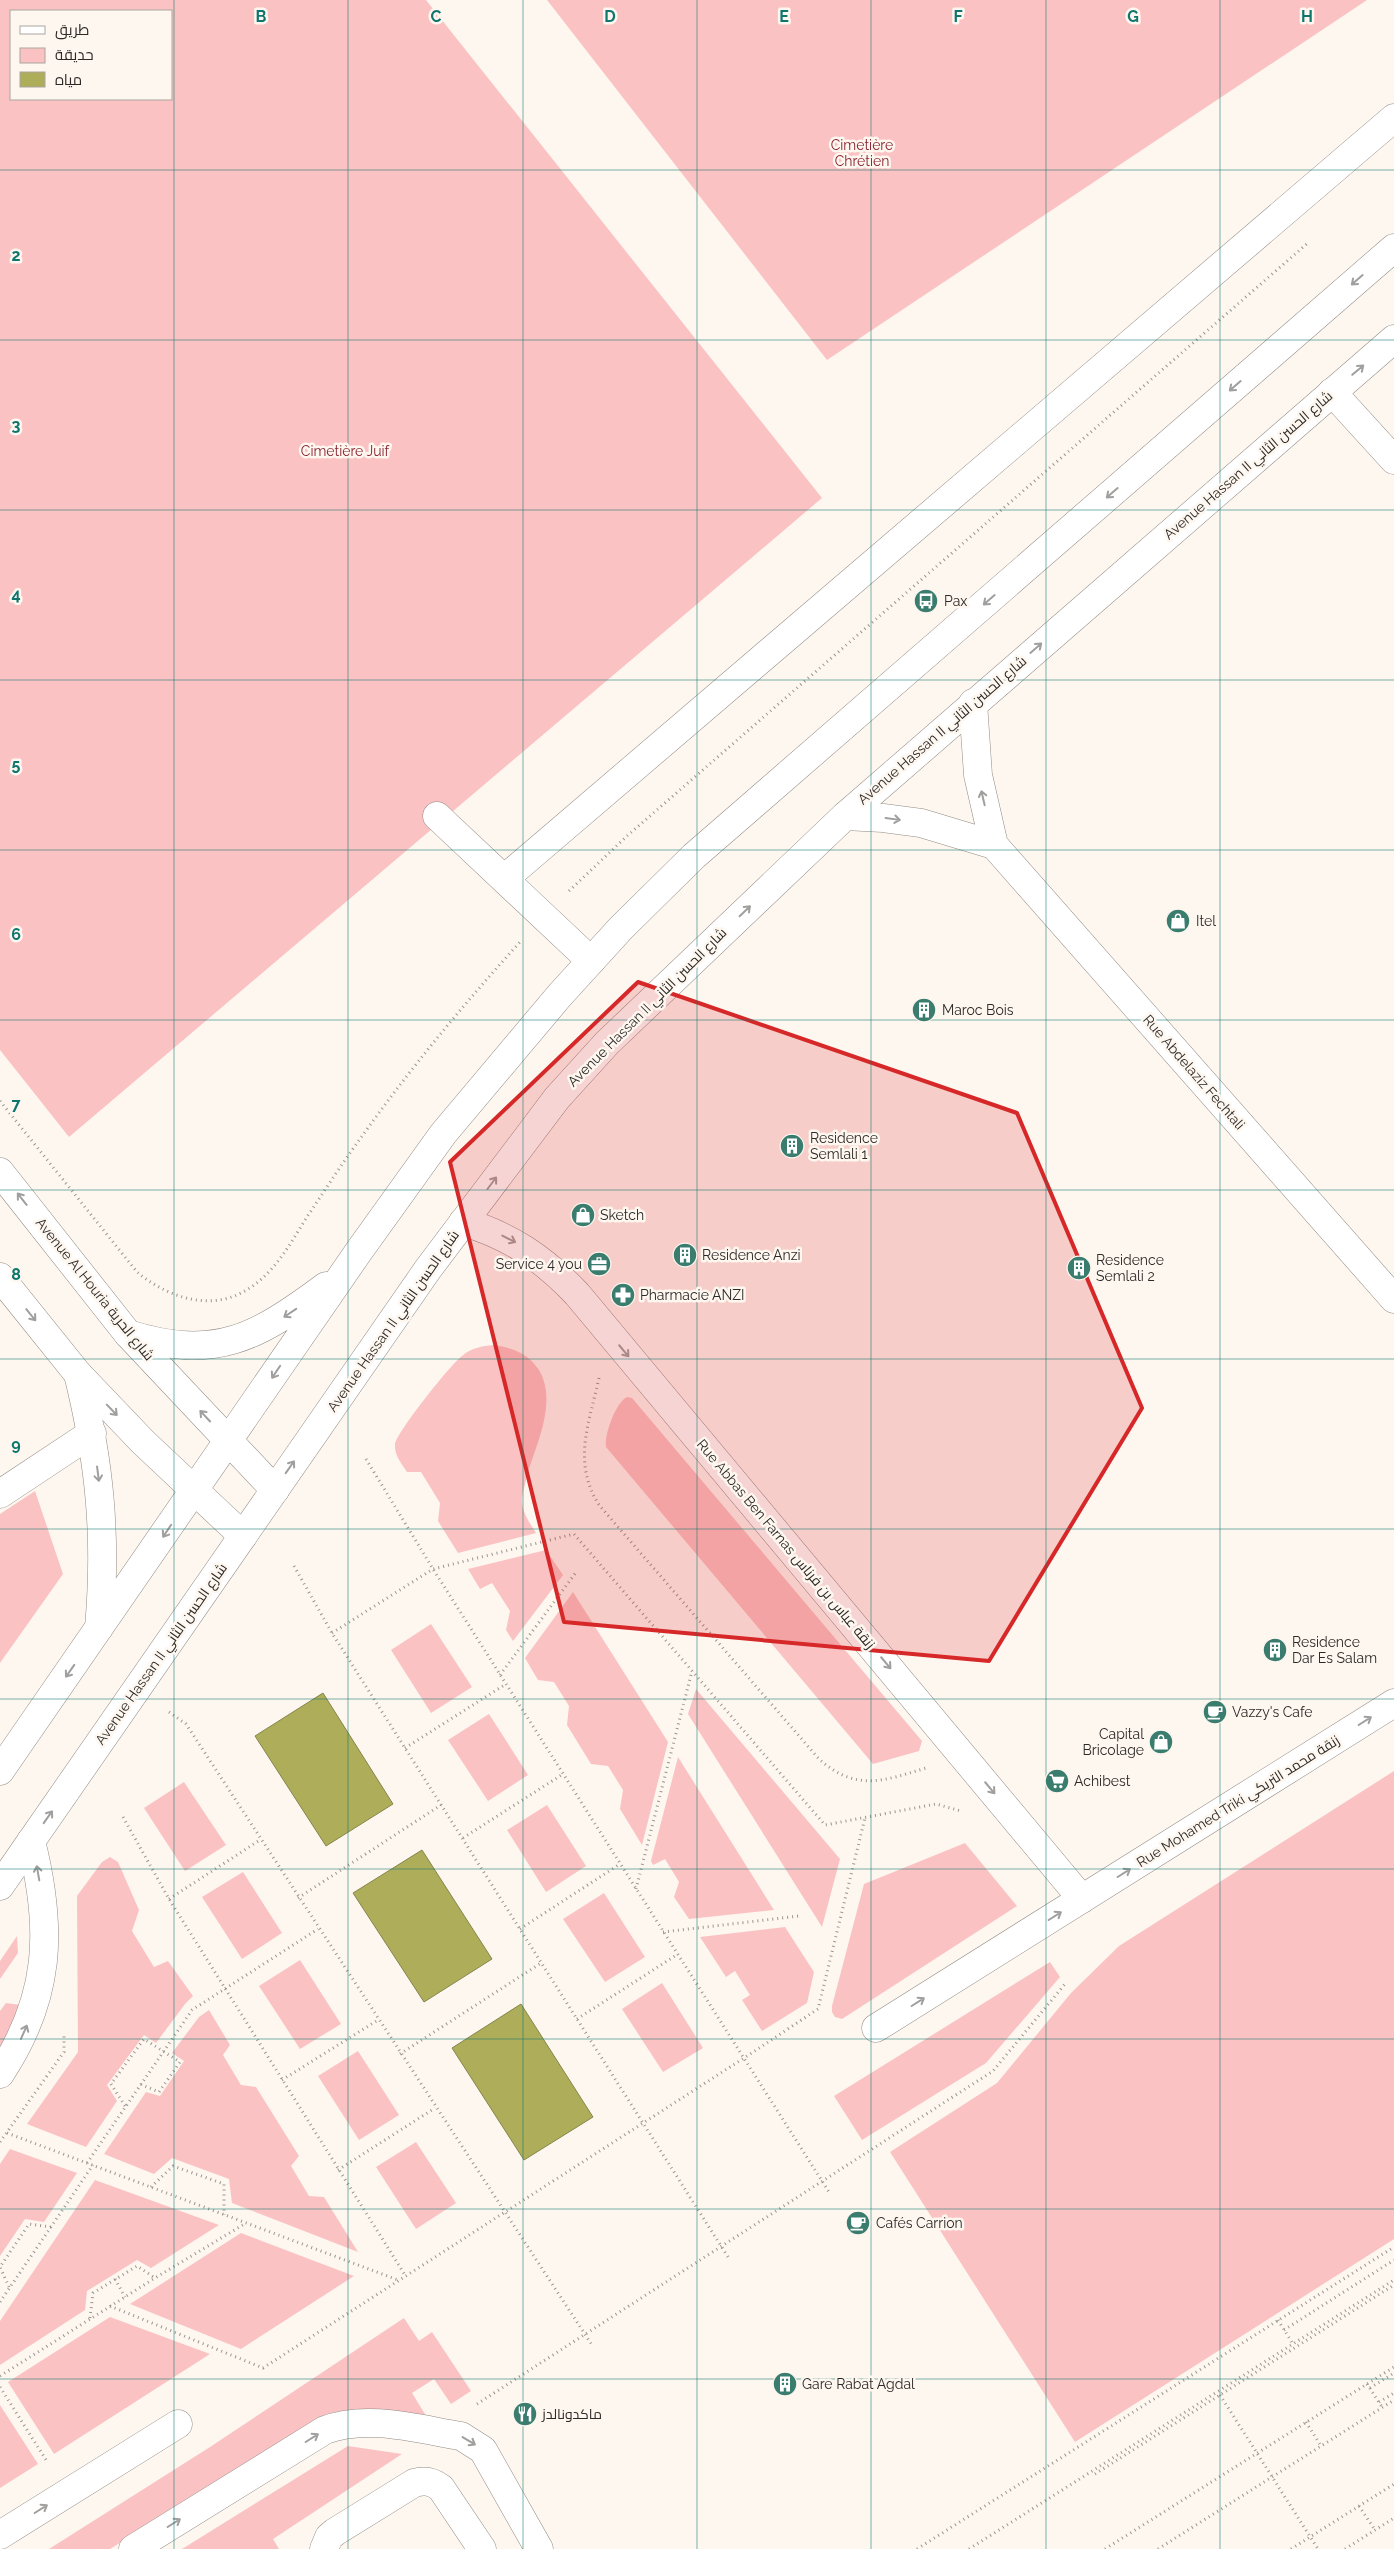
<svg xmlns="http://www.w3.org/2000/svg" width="1394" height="2549" font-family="Raleway,Cairo,sans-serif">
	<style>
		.green { fill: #fbc2c3; fill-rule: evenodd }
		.water { fill: #adad5a; stroke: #86854b }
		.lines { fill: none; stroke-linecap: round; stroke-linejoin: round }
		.minor-casing { stroke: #928b85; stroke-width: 29 }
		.major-casing { stroke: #928b85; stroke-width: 29 }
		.path { stroke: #9a9590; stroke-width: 3; stroke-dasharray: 1 4; stroke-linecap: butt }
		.minor { stroke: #fff; stroke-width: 28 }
		.major { stroke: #fff; stroke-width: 28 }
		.path-bridge { stroke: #9a9590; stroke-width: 3; stroke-dasharray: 1 4; stroke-linecap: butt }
		.oneway { stroke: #a09f9e }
		.marked { fill: #d62828; fill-opacity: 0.2; stroke: #d62828; stroke-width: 4; stroke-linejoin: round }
		.grid { fill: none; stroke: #0f766e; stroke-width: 1; stroke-opacity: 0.55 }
		.labels { text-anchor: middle; stroke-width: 5; stroke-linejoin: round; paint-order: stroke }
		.park-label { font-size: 14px; fill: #882330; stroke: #fef7f0 }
		.street-label { font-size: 14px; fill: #2c2927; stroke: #fef7f0 }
		.poi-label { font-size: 14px; fill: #2c2927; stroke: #fef7f0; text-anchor: start }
		.grid-label { font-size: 16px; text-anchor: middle; font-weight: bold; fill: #0f766e; stroke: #fef7f0; stroke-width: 5; stroke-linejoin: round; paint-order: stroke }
	</style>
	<rect width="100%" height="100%" fill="#fef7f0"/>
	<path class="green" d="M 0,0 L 426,0 L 822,498 L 69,1137 L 0,1050 ZM 11,11 L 171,11 L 171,99 L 11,99 Z
		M 547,0 L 1367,0 L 827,360 Z
		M 494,1345 C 513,1348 528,1353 539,1370 C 557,1401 538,1440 528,1472 C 526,1482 522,1492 522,1502 C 523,1514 530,1523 536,1533 L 458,1553 L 438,1521 L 440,1503 L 421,1472 L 407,1472 C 401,1463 394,1455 395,1444 C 397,1432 450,1365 462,1356 C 471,1348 482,1346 494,1345 Z
		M 627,1397 L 632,1398 L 922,1741 L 919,1751 L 873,1764 L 606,1447 C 604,1435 616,1402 627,1397 Z
		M 35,1491 L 63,1574 L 0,1663 L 0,1514 Z
		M 546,1550 L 563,1575 L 513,1641 L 506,1630 L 510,1611 L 492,1583 L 480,1589 L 468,1569 Z
		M 573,1592 L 668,1742 L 642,1845 L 620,1809 L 623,1790 L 608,1766 L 591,1764 L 567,1725 L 569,1706 L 554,1682 L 538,1680 L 525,1658 Z
		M 431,1624 L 472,1687 L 431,1713 L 391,1650 Z
		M 696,1689 L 840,1859 L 822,1927 L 688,1714 Z
		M 489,1714 L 528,1775 L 488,1801 L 448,1740 Z
		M 678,1757 L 774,1910 L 689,1919 L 674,1897 L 679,1882 L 665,1859 L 653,1865 L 651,1861 Z
		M 1394,1771 L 1394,2239 L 1075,2442 L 890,2152 L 997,2083 L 1071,1993 L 1119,1946 Z
		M 184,1782 L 226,1845 L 185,1871 L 144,1808 Z
		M 547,1805 L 586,1866 L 546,1892 L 507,1830 Z
		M 965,1843 L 1017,1906 L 842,2019 L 835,2017 L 832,2012 L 832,2006 L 864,1884 Z
		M 110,1857 L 118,1862 L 139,1910 L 132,1931 L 154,1967 L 168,1961 L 193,1996 L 185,2004 L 156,2043 L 144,2035 L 107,2085 L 117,2101 L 86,2147 L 27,2124 L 78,2052 L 77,1896 L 102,1862 Z
		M 243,1872 L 282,1933 L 242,1959 L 202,1897 Z
		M 604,1893 L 645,1957 L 605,1982 L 563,1919 Z
		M 785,1927 L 814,1972 L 807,2003 L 762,2031 L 742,2000 L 750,1995 L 735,1971 L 726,1977 L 700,1937 Z
		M 17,1936 L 18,1953 L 0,1979 L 0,1961 Z
		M 300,1960 L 341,2024 L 300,2049 L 259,1986 Z
		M 1050,1962 L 1060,1977 L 986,2063 L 862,2140 L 834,2096 Z
		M 662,1983 L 703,2048 L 663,2072 L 622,2009 Z
		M 6,2003 L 21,2005 L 0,2054 L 0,2011 Z
		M 209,2010 L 230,2045 L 223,2055 L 241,2085 L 256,2087 L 299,2156 L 291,2166 L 309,2196 L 324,2197 L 358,2252 L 232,2203 L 229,2179 L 172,2158 L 154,2174 L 104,2154 L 146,2092 L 160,2096 L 184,2061 L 172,2053 L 199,2017 Z
		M 358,2051 L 399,2115 L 359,2140 L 318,2076 Z
		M 416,2142 L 456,2203 L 416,2229 L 376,2167 Z
		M 10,2149 L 77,2173 L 44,2222 L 25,2219 L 0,2256 L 0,2164 Z
		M 95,2180 L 219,2225 L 151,2268 L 137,2260 L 87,2291 L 85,2310 L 0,2365 L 0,2321 Z
		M 241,2233 L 354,2276 L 241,2349 L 130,2304 Z
		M 110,2317 L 210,2354 L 54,2454 L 8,2382 Z
		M 404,2318 L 419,2341 L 432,2332 L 471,2391 L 451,2404 L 434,2379 L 412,2393 L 428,2419 C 395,2415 357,2403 325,2415 L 110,2549 L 49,2549 L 210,2447 Z
		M 0,2405 L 38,2464 L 0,2488 Z
		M 348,2446 L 402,2454 L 273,2539 L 279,2549 L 182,2549 Z"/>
	<path class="water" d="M 323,1693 L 393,1804 L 326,1846 L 255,1736 Z
		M 422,1850 L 492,1959 L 424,2002 L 353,1893 Z
		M 521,2004 L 593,2117 L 524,2160 L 452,2048 Z"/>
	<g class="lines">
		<g class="minor-casing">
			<path id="minor" d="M 1332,392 L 1394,460
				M 973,703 L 978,775 L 994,845 L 1394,1299
				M 437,816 L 591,961
				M 845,816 L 883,818 L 921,823 L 994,845
				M 504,879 L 1394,118
				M 0,1172 L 128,1334 L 275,1490
				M 463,1222 C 509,1235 544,1259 577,1294 L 1082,1899
				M 0,1277 L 78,1374 L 143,1442 L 243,1536
				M 0,1494 L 92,1433
				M 876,2028 L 1394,1703
				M 0,2074 C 51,1997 53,1929 31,1841
				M 0,2535 L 178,2424
				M 133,2549 L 325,2430 C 367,2414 418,2429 461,2436 L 483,2450 L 539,2549
				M 324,2549 L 329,2537 L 335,2532 L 414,2483 C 424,2480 432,2481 441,2488 L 482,2549"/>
		</g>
		<g class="major-casing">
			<path id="major" d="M 128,1334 C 216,1361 256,1338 326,1286
				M 78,1374 C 100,1463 107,1537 99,1628
				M 0,1771 L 359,1251 L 443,1134 L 559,996 L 621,928 L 694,856 L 1394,248
				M 0,1886 L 428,1269 L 557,1098 L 607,1043 L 845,816 L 1394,339"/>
		</g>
		<path class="path" d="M 569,891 L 627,836 L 1309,242
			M 0,1101 L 137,1272 C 167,1297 211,1313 248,1289 C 274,1273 289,1246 305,1220 C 323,1193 341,1165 360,1139 C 409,1070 463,1005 520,942
			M 599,1378 C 589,1424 572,1462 599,1505 L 819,1759 C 856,1792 883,1781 926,1768
			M 366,1459 L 433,1569 L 829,2192
			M 294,1566 L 332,1633 L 728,2257
			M 332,1633 L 433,1569 L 574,1534 L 825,1825 L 936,1804 L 961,1811
			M 500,1675 L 577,1571
			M 169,1712 L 186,1724 L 592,2345
			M 405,1748 L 506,1684
			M 123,1817 L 169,1899 L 405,2275
			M 463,1838 L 563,1774
			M 636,1889 L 692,1671
			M 298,1898 L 441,1805
			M 169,1899 L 260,1840
			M 520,1929 L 620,1864
			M 663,1932 L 799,1916
			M 577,2019 L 678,1954
			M 400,2054 L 541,1963
			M 282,2080 L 378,2020
			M 125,2106 L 111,2084 L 144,2039 L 180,2062 L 159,2092 L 140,2084
			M 7,2133 L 398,2280
			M 0,2142 L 64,2052 L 64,2034
			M 87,2163 L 192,2010 L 318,1929
			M 338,2170 L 435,2108
			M 151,2187 L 173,2166 L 224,2184 L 224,2215
			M 115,2279 L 125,2297
			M 9,2287 L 0,2267 L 29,2224 L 51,2227
			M 0,2302 L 93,2165
			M 110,2306 L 263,2368 L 744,2058 L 818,2009 L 865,1818
			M 90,2318 L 93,2293 L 137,2266 L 155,2278
			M 1278,2320 L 1293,2344
			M 1284,2330 L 1394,2260
			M 0,2376 L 155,2278 L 246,2223
			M 1367,2384 L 1382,2407
			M 0,2387 L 48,2463
			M 1370,2388 L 1394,2373
			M 1379,2402 L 1394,2393
			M 477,2404 L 993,2071 L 1065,1984
			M 1306,2422 L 1321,2446
			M 1095,2474 L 1394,2285
			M 1359,2506 L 1375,2530
			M 917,2549 L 1394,2247
			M 969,2549 L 1394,2280
			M 1105,2549 L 1394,2367
			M 1158,2549 L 1394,2400
			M 1291,2549 L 1394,2484
			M 1345,2549 L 1394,2518"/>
		<use href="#minor" class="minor"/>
		<use href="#major" class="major"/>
		<path class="path-bridge" d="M 1220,2395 L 1318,2549"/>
	</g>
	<defs><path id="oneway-shaft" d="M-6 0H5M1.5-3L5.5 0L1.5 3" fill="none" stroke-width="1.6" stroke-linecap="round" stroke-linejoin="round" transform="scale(1.25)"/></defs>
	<g class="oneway">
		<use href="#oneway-shaft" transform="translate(1357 280) rotate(139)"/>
		<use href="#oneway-shaft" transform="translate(1358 370) rotate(-40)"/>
		<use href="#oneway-shaft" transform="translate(1235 386) rotate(139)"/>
		<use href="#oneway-shaft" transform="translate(1112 493) rotate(139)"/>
		<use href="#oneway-shaft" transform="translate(989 600) rotate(139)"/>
		<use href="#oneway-shaft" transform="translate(1036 648) rotate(-41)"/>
		<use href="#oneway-shaft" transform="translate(983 798) rotate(-103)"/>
		<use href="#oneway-shaft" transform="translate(893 819) rotate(8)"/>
		<use href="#oneway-shaft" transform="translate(745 911) rotate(-44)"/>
		<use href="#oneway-shaft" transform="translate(492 1183) rotate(-53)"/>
		<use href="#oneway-shaft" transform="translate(22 1199) rotate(-128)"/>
		<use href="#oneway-shaft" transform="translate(509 1239) rotate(27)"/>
		<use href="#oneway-shaft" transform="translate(290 1313) rotate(146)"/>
		<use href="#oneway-shaft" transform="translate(31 1315) rotate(51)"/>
		<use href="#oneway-shaft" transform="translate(624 1351) rotate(50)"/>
		<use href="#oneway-shaft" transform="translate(276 1372) rotate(124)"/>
		<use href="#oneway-shaft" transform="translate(112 1410) rotate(46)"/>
		<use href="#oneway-shaft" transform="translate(205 1416) rotate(-133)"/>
		<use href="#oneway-shaft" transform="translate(290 1467) rotate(-55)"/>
		<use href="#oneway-shaft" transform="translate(98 1474) rotate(83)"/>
		<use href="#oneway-shaft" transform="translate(167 1531) rotate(124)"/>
		<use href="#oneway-shaft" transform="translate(886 1663) rotate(50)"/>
		<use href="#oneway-shaft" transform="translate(70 1671) rotate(125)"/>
		<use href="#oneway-shaft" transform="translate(1365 1721) rotate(-32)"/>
		<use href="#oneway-shaft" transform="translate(990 1788) rotate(50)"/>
		<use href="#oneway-shaft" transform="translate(48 1817) rotate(-55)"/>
		<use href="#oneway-shaft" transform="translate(38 1873) rotate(-100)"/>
		<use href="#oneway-shaft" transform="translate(1124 1873) rotate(-32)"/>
		<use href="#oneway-shaft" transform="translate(1055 1916) rotate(-32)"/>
		<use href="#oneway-shaft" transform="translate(918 2002) rotate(-32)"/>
		<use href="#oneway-shaft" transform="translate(24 2032) rotate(-66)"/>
		<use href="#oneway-shaft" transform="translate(312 2438) rotate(-32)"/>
		<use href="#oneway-shaft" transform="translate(469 2441) rotate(31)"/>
		<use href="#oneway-shaft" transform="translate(41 2509) rotate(-32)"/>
		<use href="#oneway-shaft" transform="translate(174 2523) rotate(-32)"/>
	</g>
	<path class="marked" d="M 638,982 L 1017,1113 L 1142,1408 L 989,1661 L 564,1622 L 450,1162 Z"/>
	<path class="grid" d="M 174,0 L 174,2549M 348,0 L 348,2549M 523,0 L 523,2549M 697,0 L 697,2549M 871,0 L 871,2549M 1046,0 L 1046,2549M 1220,0 L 1220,2549M 0,170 L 1394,170M 0,340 L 1394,340M 0,510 L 1394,510M 0,680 L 1394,680M 0,850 L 1394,850M 0,1020 L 1394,1020M 0,1190 L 1394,1190M 0,1359 L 1394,1359M 0,1529 L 1394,1529M 0,1699 L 1394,1699M 0,1869 L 1394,1869M 0,2039 L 1394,2039M 0,2209 L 1394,2209M 0,2379 L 1394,2379"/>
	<defs>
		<g id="bus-disc" transform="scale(1.25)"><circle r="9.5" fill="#3a7c6d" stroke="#fef7f0"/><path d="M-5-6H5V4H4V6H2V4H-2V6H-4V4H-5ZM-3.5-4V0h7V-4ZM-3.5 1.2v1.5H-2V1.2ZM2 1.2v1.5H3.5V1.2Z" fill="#fff"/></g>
		<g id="shop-disc" transform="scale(1.25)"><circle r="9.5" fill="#3a7c6d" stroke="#fef7f0"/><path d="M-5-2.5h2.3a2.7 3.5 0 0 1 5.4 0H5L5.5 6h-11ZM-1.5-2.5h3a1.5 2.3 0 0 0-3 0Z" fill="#fff"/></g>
		<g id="building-disc" transform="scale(1.25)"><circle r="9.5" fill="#3a7c6d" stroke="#fef7f0"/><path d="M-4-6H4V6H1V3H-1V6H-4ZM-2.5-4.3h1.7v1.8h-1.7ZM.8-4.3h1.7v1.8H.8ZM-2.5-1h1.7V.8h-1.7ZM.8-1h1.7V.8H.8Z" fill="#fff"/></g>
		<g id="office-disc" transform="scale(1.25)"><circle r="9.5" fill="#3a7c6d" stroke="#fef7f0"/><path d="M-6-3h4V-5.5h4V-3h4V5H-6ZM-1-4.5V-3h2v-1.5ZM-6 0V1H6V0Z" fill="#fff"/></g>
		<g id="pharmacy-disc" transform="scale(1.25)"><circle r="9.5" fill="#3a7c6d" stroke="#fef7f0"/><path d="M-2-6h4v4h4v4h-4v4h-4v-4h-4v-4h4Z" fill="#fff"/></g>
		<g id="cafe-disc" transform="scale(1.25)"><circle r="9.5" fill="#3a7c6d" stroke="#fef7f0"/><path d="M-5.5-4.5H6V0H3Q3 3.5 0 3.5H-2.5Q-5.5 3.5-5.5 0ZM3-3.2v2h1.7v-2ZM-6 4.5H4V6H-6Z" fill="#fff"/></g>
		<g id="supermarket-disc" transform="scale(1.25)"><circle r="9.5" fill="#3a7c6d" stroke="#fef7f0"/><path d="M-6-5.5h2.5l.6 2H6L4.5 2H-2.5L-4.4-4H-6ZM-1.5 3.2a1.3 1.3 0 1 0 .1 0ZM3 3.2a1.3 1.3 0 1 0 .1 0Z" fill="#fff"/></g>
		<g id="restaurant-disc" transform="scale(1.25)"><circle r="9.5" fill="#3a7c6d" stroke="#fef7f0"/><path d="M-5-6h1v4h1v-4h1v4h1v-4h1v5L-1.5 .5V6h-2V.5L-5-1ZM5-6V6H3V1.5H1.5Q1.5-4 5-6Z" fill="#fff"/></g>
	</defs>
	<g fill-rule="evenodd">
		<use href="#bus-disc" x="926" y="601"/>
		<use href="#shop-disc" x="1178" y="921"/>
		<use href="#building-disc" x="924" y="1010"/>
		<use href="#building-disc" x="792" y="1146"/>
		<use href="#shop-disc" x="583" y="1215"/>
		<use href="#building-disc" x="685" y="1255"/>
		<use href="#office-disc" x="599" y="1264"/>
		<use href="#building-disc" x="1079" y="1268"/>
		<use href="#pharmacy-disc" x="623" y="1295"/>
		<use href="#building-disc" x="1275" y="1650"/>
		<use href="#cafe-disc" x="1215" y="1712"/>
		<use href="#shop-disc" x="1161" y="1742"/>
		<use href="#supermarket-disc" x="1057" y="1781"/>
		<use href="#cafe-disc" x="858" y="2223"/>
		<use href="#building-disc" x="785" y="2384"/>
		<use href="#restaurant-disc" x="525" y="2414"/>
	</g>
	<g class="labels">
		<g class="park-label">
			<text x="862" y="150">Cimetière<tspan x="862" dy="16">Chrétien</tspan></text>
			<text x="345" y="456">Cimetière Juif</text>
		</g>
		<g class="street-label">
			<text transform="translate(1248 465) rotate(-41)" y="5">Avenue Hassan II شارع الحسن الثاني</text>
			<text transform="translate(942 730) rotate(-41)" y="5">Avenue Hassan II شارع الحسن الثاني</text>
			<text transform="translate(647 1007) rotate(-45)" y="5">Avenue Hassan II شارع الحسن الثاني</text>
			<text transform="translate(1194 1072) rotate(49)" y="5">Rue Abdelaziz Fechtali</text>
			<text transform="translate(95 1289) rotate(51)" y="5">Avenue Al Houria شارع الحرية</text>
			<text transform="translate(393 1321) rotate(-55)" y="5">Avenue Hassan II شارع الحسن الثاني</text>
			<text transform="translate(786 1544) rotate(50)" y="5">Rue Abbas Ben Farnas زنقة عباس بن فرناس</text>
			<text transform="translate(161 1654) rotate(-55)" y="5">Avenue Hassan II شارع الحسن الثاني</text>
			<text transform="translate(1238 1801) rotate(-32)" y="5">Rue Mohamed Triki زنقة محمد التريكي</text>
		</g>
		<g class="poi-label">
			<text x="944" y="606">Pax</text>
			<text x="1196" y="926">Itel</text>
			<text x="942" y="1015">Maroc Bois</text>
			<text x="810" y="1143">Residence<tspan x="810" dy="16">Semlali 1</tspan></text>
			<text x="600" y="1220">Sketch</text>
			<text x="702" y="1260">Residence Anzi</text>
			<text x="1096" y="1265">Residence<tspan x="1096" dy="16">Semlali 2</tspan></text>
			<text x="582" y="1269" text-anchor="end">Service 4 you</text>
			<text x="640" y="1300">Pharmacie ANZI</text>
			<text x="1292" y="1647">Residence<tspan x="1292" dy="16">Dar Es Salam</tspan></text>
			<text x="1232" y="1717">Vazzy's Cafe</text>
			<text x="1144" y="1739" text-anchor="end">Capital<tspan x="1144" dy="16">Bricolage</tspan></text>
			<text x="1074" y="1786">Achibest</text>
			<text x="876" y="2228">Cafés Carrion</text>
			<text x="802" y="2389">Gare Rabat Agdal</text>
			<text x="542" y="2419">ماكدونالدز</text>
		</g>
	</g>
	<g class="grid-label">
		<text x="261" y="22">B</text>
		<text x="436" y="22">C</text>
		<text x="610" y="22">D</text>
		<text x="784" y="22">E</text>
		<text x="958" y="22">F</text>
		<text x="1133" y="22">G</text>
		<text x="1307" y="22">H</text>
		<text x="16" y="261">2</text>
		<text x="16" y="431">3</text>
		<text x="16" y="600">4</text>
		<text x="16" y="770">5</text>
		<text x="16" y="940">6</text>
		<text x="16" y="1110">7</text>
		<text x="16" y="1280">8</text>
		<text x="16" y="1450">9</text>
	</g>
	<rect x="10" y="10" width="162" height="90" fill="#fef7f0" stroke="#aaa5a0"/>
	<rect x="20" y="26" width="25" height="8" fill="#ffffff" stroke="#aaa5a0"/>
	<text x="55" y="35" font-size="15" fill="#2c2927">طريق</text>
	<rect x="20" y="48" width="25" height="15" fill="#fbc2c3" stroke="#aaa5a0"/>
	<text x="55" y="60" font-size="15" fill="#2c2927">حديقة</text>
	<rect x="20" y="72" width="25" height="15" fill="#adad5a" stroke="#aaa5a0"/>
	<text x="55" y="85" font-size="15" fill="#2c2927">مياه</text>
</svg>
